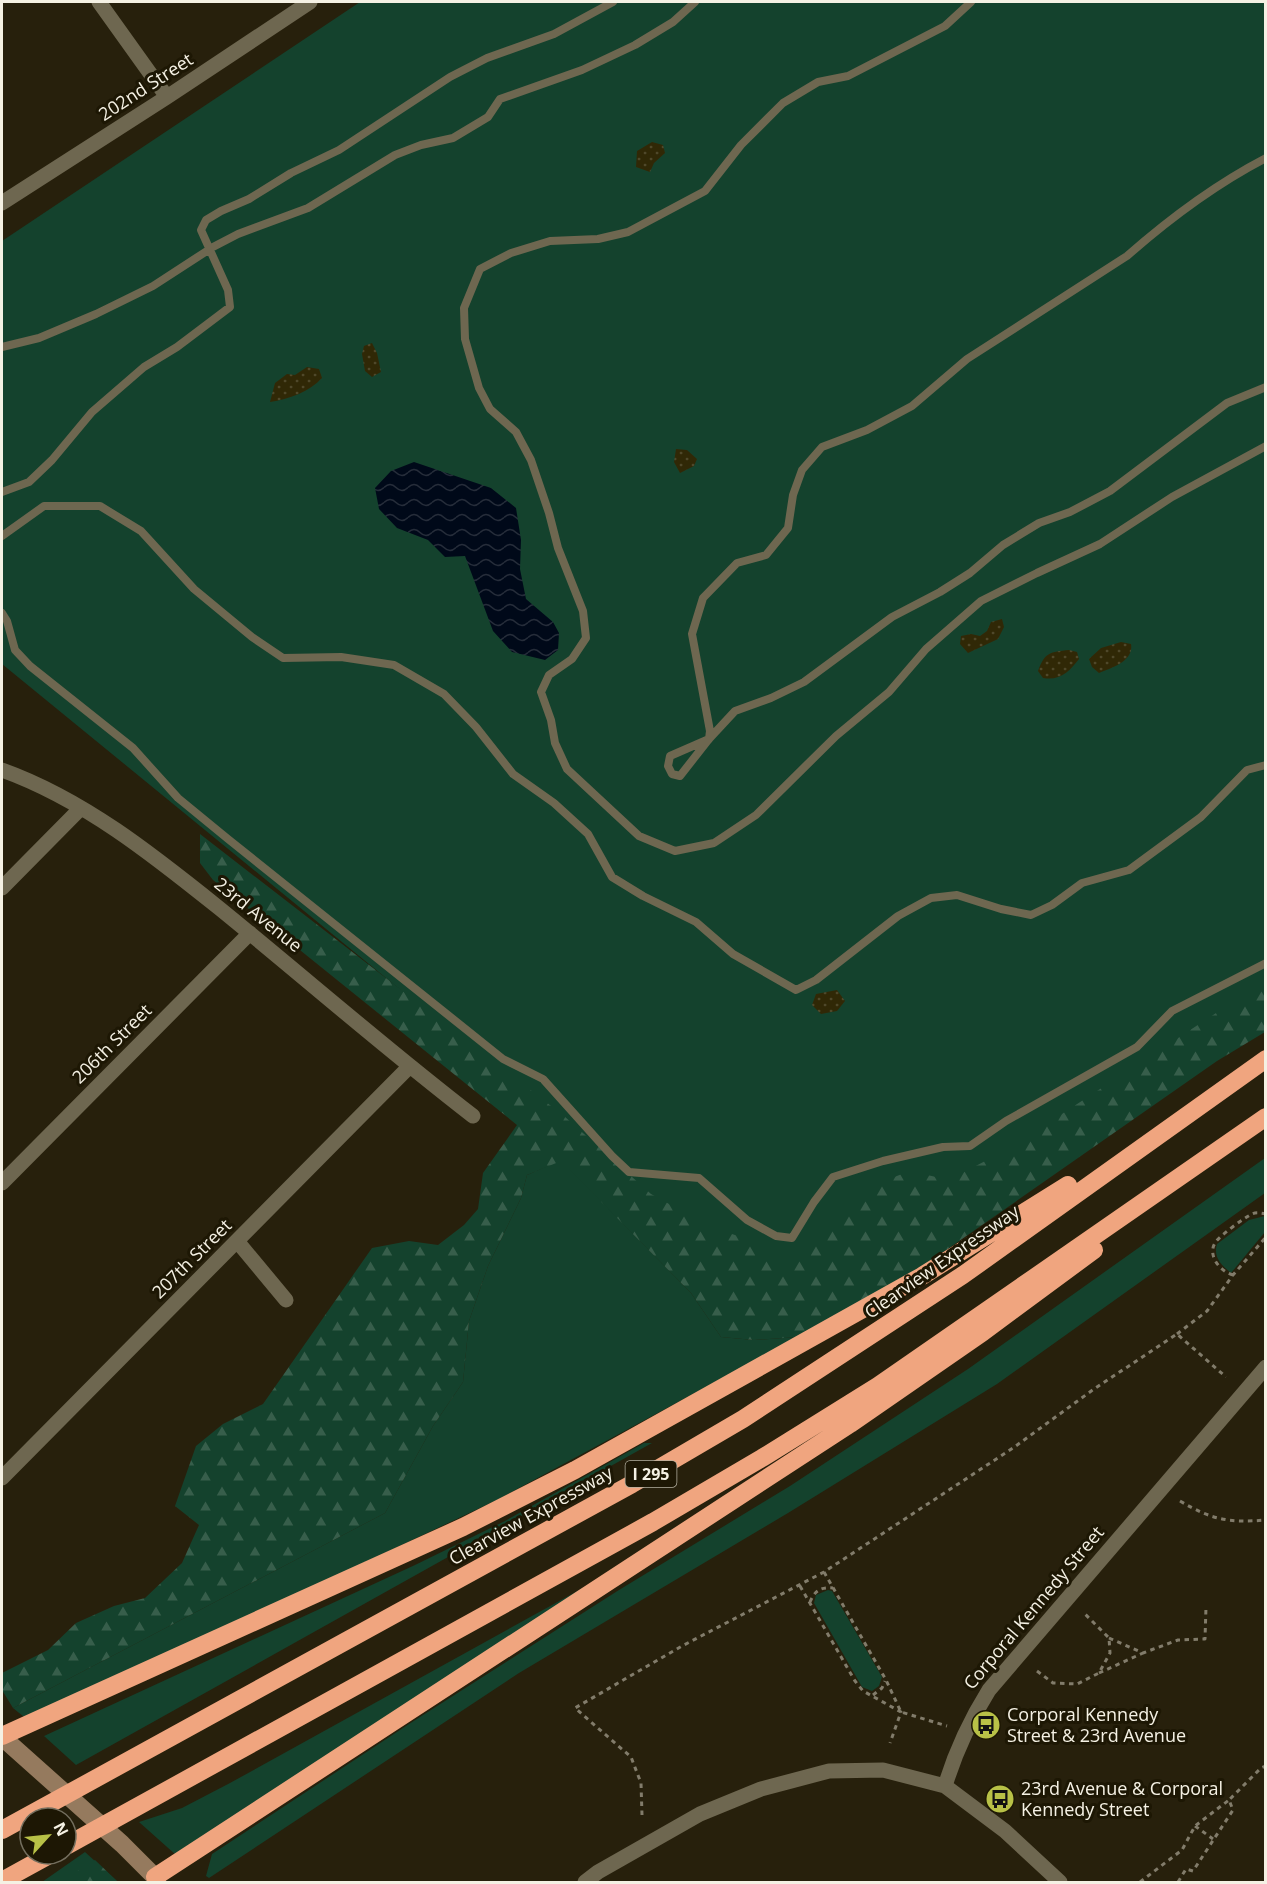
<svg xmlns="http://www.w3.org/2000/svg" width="1267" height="1884" font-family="'Open Sans',sans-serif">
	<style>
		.grass { fill: #14422d }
		.forest { fill: url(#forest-firs) }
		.sand { fill: url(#sand-dots) }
		.water { fill: url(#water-waves) }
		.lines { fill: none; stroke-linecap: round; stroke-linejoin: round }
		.path { stroke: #827c6b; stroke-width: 3; stroke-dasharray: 4.5 4.5; stroke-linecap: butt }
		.lane { stroke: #6e6750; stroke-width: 8 }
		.street { stroke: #6e6750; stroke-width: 15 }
		.secondary { stroke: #957a5e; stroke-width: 18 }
		.highway { stroke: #f0a57f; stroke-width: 18 }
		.labels { text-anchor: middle; stroke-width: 6; stroke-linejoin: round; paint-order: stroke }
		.shield { fill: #1d1704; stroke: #b4b0a1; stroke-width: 1.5 }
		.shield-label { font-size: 16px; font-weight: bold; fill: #f5f1e4 }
		.street-label { font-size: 18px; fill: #f5f1e4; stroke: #1d1704 }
		.poi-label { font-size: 18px; fill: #f5f1e4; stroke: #1d1704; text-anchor: start }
	</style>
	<defs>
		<pattern id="forest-firs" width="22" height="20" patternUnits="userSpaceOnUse" patternTransform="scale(1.5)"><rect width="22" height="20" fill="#14422d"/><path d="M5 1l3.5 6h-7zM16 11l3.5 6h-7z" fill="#375e4b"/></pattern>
		<pattern id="sand-dots" width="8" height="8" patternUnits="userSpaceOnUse" patternTransform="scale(1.5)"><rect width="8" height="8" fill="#302806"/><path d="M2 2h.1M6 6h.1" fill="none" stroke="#4f482a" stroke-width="1.8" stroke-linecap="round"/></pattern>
		<pattern id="water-waves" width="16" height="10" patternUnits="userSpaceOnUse" patternTransform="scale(1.5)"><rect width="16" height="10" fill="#000919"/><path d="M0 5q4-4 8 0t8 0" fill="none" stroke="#262d3a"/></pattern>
	</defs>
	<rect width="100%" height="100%" fill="#27200c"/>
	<path class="grass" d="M 360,2 L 1265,2 L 1265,1015 L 764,1309 L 430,1014 L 2,664 L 2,241 Z
		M 1265,1158 L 1265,1193 L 997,1384 L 788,1513 L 519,1673 L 209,1878 L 206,1876 L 212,1854 L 409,1724 L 619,1590 L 790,1486 L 968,1369 Z
		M 561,1160 L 691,1293 L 721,1337 L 754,1340 L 798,1337 L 499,1499 L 29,1721 L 13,1708 L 385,1513 L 433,1426 L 463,1382 L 469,1321 L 488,1266 L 521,1198 L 527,1175 Z
		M 1265,1216 L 1265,1232 L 1231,1273 C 1221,1265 1213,1257 1217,1244 L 1249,1220 Z
		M 644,1443 L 652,1443 L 76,1765 L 44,1736 L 415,1565 L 505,1521 Z
		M 610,1573 L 176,1855 L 139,1822 L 182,1808 L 230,1783 Z
		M 828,1590 L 832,1591 L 882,1677 L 879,1686 L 872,1691 L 862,1687 L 814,1603 L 816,1595 Z
		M 85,1852 L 118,1882 L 42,1882 Z"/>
	<path class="forest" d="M 200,834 L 564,1116 L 651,1194 L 711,1227 L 753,1241 L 779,1263 L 803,1255 L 824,1235 L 868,1187 L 910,1171 L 949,1180 L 1010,1148 L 1265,981 L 1265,1032 L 1217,1061 L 929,1262 L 798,1337 L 754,1340 L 721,1337 L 691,1293 L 561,1161 L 527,1175 L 521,1198 L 488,1266 L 469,1321 L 463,1382 L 433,1426 L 385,1513 L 13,1708 L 2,1690 L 2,1673 L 48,1650 L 76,1623 L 114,1606 L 145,1598 L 182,1563 L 199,1525 L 175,1506 L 196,1446 L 223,1424 L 263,1404 L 372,1248 L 409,1241 L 438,1245 L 464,1225 L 478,1209 L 483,1173 L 517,1125 L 213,880 L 200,863 Z
		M 95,1860 L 118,1882 L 60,1882 Z"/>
	<path class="sand" d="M 652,142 L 663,145 L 665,153 L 654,163 L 650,172 L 636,167 L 637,151 Z
		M 372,343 L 377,353 L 381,372 L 372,377 L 365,371 L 362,354 L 364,346 Z
		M 307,367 L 319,369 L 322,378 C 309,392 289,399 270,402 L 275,383 L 287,374 L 295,375 Z
		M 676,449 L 687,450 L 697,459 L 694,466 L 680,473 L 674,462 Z
		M 1002,619 L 1004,627 L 998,639 L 968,653 L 960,644 L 961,636 L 971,634 L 980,636 L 987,631 L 991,622 Z
		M 1121,642 L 1131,644 C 1134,661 1112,668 1099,673 L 1092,667 L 1089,659 L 1101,648 Z
		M 1069,650 L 1077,652 L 1079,659 C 1069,672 1060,681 1043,678 L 1038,671 C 1045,652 1050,652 1069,650 Z
		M 837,990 L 845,1001 L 837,1011 L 821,1014 L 812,1005 L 816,994 Z"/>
	<path class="water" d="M 414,462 L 491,488 L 516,508 L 521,540 L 520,569 L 526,599 L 553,622 L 559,633 L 558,650 L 545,660 L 512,652 L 493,631 L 465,556 L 445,557 L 428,540 L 397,528 L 379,509 L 375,488 L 391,471 Z"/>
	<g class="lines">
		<path class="path" d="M 1233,1275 C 1221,1272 1207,1256 1215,1243 C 1219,1236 1244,1218 1252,1214 C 1256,1212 1261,1213 1266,1214
			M 1177,1334 L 1207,1311 L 1233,1275 L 1266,1237
			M 1180,1501 C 1212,1520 1229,1523 1266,1520
			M 824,1572 L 886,1680 L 901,1712 L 947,1726
			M 800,1586 L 855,1681 L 863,1691 L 901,1712 L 890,1743
			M 810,1602 C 815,1590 821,1587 833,1588
			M 1109,1638 L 1143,1653 L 1178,1640 L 1205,1639 L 1206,1607
			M 1037,1671 L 1053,1683 L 1077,1684 L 1099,1673 L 1110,1653 L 1109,1638 L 1085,1614
			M 1099,1673 L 1143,1653
			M 873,1695 L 882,1688 L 885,1681
			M 642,1815 L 641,1783 L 631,1757 L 575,1708 L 682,1646 L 824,1572 L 1013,1448 L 1094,1389 L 1177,1334 L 1226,1377
			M 1195,1826 L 1213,1839
			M 1140,1882 L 1182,1850 L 1195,1826 L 1229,1800
			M 1178,1882 L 1186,1869 L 1193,1871 L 1233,1810 L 1229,1800 L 1261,1768 L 1266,1766"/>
		<path class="lane" d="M 971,2 L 945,26 L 848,76 L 818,82 L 783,103 L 741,145 L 705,191 L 628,232 L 598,239 L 550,241 L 511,253 L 480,269 L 464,308 L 465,339 L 479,388 L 490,409 L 516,432 L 531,460 L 549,513 L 558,548 L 583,611 L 586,638 L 572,659 L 549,675 L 541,692 L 551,720 L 555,743 L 567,769 L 639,836 L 675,851 L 714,843 L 756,815 L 836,736 L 889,692 L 926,649 L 981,601 L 1037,573 L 1100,544 L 1172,497 L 1266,446
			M 2,347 L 39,338 L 96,314 L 153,286 L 213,247 L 238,234 L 308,208 L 395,155 L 421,145 L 453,138 L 488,117 L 500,99 L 582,70 L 635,45 L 673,22 L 695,2
			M 2,492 L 29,482 L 52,460 L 92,412 L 144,367 L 177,347 L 230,307 L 228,290 L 201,230 L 206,220 L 221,211 L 249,199 L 291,173 L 339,150 L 450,77 L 487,58 L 554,34 L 613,2
			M 2,536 L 44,506 L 100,506 L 141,531 L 194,589 L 252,637 L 283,658 L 341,657 L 394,665 L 444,694 L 476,727 L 513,774 L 554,803 L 588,834 L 612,877 L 643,896 L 696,922 L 733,954 L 796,990 L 816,980 L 898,916 L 931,898 L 957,895 L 1001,909 L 1031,915 L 1052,905 L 1082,883 L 1129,870 L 1201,817 L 1247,770 L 1266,765
			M 2,613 L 7,621 L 15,650 L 30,666 L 133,748 L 178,798 L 228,839 L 503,1059 L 543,1079 L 612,1156 L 629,1172 L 699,1178 L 747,1220 L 776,1236 L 792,1238 L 814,1202 L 833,1177 L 883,1161 L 943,1147 L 970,1146 L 1006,1121 L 1137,1047 L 1172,1011 L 1266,963
			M 709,739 L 710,731 L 692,634 L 703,598 L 737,563 L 766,555 L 788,528 L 793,495 L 802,470 L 822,447 L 867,430 L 912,406 L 967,359 L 1127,256 C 1169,219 1216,184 1266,158
			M 709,739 L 670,756 L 668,766 L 672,774 L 680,776 L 709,739 L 735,711 L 771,698 L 804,682 L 892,617 L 940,592 L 970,573 L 1003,545 L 1039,523 L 1070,512 L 1110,491 L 1227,403 L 1266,387"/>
		<path class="street" d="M 99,2 L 167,97
			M 2,203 L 167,97 L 310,2
			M 2,770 C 83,799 153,855 219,908 C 304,977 386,1049 473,1116
			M 2,888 L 81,808
			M 2,1183 L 250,933
			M 237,1241 L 286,1300
			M 2,1478 L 409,1067
			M 945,1786 C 956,1750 969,1722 989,1690 L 1266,1367
			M 585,1882 L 598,1872 L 700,1814 L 761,1789 L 829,1771 L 883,1770 L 945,1786 L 1005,1831 L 1060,1882"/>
		<path class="secondary" d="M 2,1737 L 122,1844 L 155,1877 L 157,1882"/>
		<path class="highway" d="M 2,1736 L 463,1527 L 575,1470 L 922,1276 L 1068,1185
			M 2,1830 L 632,1484 L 743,1419 L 963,1275 L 1266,1059
			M 66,1846 L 653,1522 L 762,1458 L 878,1386 L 1266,1117
			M 155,1877 L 850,1424 L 983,1332 L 1094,1250
			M 2,1881 L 51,1854"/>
	</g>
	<defs>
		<g id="bus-disc" transform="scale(1.5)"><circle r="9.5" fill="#b8c147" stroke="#1d1704"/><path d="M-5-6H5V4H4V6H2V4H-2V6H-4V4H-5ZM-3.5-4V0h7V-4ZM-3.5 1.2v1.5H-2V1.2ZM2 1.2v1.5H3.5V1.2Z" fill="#111"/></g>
	</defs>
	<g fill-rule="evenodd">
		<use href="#bus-disc" x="986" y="1725"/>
		<use href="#bus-disc" x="1000" y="1799"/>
	</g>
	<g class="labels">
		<rect class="shield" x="625.5" y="1461" width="51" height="26" rx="4.5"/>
		<g class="shield-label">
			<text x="651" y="1480">I 295</text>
		</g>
		<g class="street-label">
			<text transform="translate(146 87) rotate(-33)" y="6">202nd Street</text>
			<text transform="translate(258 915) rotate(39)" y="6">23rd Avenue</text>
			<text transform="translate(112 1044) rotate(-45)" y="6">206th Street</text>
			<text transform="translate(192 1259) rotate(-45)" y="6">207th Street</text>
			<text transform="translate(942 1262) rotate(-35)" y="6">Clearview Expressway</text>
			<text transform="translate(531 1516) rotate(-29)" y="6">Clearview Expressway</text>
			<text transform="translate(1034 1608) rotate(-50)" y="6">Corporal Kennedy Street</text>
		</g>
		<g class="poi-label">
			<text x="1007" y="1721">Corporal Kennedy<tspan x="1007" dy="21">Street &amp; 23rd Avenue</tspan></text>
			<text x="1021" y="1795">23rd Avenue &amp; Corporal<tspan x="1021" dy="21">Kennedy Street</tspan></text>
		</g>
	</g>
	<rect width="1267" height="1884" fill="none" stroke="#f5f1e4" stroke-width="6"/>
	<g transform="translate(48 1836) rotate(63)"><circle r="28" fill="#1d1704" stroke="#736e5e" stroke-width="1.5"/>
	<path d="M0-4.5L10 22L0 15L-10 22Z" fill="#b8c147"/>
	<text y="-9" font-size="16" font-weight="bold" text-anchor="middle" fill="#f5f1e4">N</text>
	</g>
</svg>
